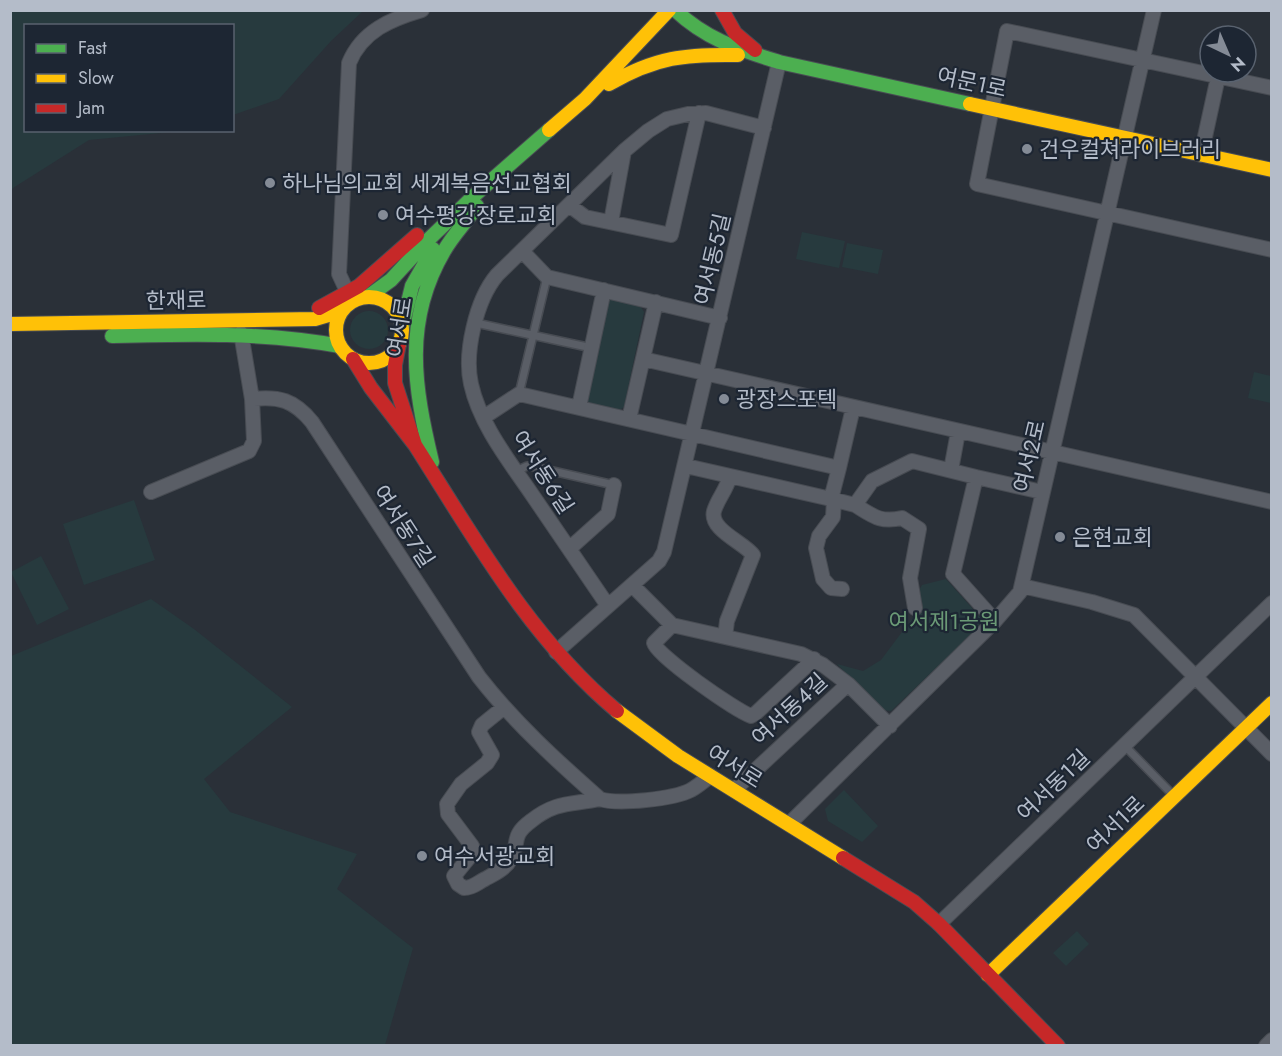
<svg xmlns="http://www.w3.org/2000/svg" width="1282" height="1056" font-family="Jost,'Noto Sans KR',sans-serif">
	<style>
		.green { fill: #273a3e }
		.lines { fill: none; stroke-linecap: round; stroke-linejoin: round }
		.lane-casing { stroke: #484c53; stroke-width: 10 }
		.street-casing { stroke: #484c53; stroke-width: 16 }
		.fast-casing { stroke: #484c53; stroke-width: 16 }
		.slow-casing { stroke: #484c53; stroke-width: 16 }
		.jam-casing { stroke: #484c53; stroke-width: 16 }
		.lane { stroke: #5a5e66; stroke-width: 7 }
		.street { stroke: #5a5e66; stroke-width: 14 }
		.fast { stroke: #4caf50; stroke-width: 14 }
		.slow { stroke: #ffc107; stroke-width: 14 }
		.jam { stroke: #c62828; stroke-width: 14 }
		.poi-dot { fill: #848b96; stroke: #1d2633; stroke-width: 2 }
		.labels { text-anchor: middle; stroke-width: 4.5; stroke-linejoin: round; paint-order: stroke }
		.street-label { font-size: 22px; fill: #b4bcc9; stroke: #1d2633 }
		.poi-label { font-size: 22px; fill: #b4bcc9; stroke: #1d2633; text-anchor: start }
		.park-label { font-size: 22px; fill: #6b9a76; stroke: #1d2633 }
	</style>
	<rect width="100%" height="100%" fill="#2a3038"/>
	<path class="green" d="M 11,10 L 363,10 L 363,11 L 331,41 L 279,99 L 233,115 L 232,26 L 26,26 L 26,130 L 181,131 L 89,140 L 13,188 L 11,192 Z
		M 802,232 L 845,241 L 839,268 L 796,259 Z
		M 847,243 L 883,250 L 878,274 L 842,267 Z
		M 615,297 L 639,304 L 644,312 L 624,407 L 615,413 L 592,406 L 586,400 L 609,301 Z
		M350 330a19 19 0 1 1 38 0a19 19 0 1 1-38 0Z
		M 1254,372 L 1271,376 L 1271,403 L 1248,398 Z
		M 134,500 L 155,560 L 84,585 L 63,524 Z
		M 41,556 L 69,609 L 37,625 L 11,572 Z
		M 946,579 L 982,619 L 977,629 L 891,711 L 882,710 L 837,664 L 863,671 L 881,660 L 917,612 L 917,594 L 922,585 Z
		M 151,599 L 194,629 L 292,707 L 204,779 L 230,812 L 357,854 L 337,889 L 413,948 L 385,1045 L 11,1045 L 11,656 Z
		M 844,790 L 878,826 L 862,842 L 828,821 L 825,809 Z
		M 1077,931 L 1089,944 L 1066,966 L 1053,953 Z"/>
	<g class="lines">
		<g class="lane-casing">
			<path id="lane" d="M 476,323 L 592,348
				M 519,394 L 547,277
				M 516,471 L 527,466 L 535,467 L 614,485
				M 1124,745 L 1172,794"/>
		</g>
		<g class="street-casing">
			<path id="street" d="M 1272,88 L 1007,31 L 977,184 L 1272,250
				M 1201,155 L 1218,77
				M 569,205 L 585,217 L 671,235 L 699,113
				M 611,222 L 624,151
				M 522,251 L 547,277 L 720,318
				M 351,300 L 339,274 L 349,63 C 362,31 391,19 422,10
				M 241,333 L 252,399 C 279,396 294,400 312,422 L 479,677 C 514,722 557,761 600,799 C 618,805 674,799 691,790 C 698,786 704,781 710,776
				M 643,359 L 1272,502
				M 579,407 L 604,290
				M 484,417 L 519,394 L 839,468 L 831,499 L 855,505 L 872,481 L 912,461 L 976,477 L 953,574 L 995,621
				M 629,419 L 656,302
				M 686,466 L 831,499
				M 839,468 L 853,408
				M 951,470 L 958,432
				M 976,477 L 1042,492
				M 151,492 L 249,451 L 254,441 L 252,399
				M 834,500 L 833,517 L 819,536 L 816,548 L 823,579 L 831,588 L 842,589
				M 855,505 C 873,516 880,523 902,518 L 919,529 L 910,578 L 915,608
				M 569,549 L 608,514 L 614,485
				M 632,585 L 672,625 L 801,654 L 823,665 L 848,684 L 890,726
				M 1022,586 L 1092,602 L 1134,615 L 1272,754
				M 608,606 C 583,569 558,533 533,496 C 510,462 480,425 471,384 C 464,353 476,300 497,275 L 624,151 L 648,131 L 667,119 L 688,114 L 706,113 L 764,128
				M 672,625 L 654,643 C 657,656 735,710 751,716 L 756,713 L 814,659
				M 725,637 L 727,621 L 753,555 C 745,543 709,530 714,511 C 718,498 726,491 730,476
				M 556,652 L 659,561 L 664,552 L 779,62
				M 503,708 L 482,725 L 479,732 L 492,755 L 487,763 L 461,784 L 447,804 L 448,814 L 472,846 L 471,855 L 454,876 L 458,884 L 464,888 C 473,888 477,883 485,879 C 494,874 505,869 510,860 C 521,844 509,837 531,821 C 556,801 571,805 600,799
				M 734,790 L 848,684
				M 789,824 L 995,621 L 1020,592 L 1154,10
				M 939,924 L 1272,603
				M 1266,1046 L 1272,1040"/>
		</g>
		<g class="fast-casing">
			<path id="fast" d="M 675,10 C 707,40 738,49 779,62 L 970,104
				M 369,296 L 391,280 L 427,241 L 477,193 L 549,130
				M 402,327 L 412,286 L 433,249
				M 112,336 C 189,334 264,332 340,346
				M 432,462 C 414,387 403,321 444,251 C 453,235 467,221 477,206"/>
		</g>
		<g class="slow-casing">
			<path id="slow" d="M 609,84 C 656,57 685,54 738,55
				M 970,104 L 1272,170
				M 549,130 L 585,99 L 669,10
				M336 330a33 33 0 1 1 66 0a33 33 0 1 1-66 0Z
				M 10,324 L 315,319 L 342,311
				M 617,711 L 678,756 L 843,858
				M 988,975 L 1272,703"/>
		</g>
		<g class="jam-casing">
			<path id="jam" d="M 722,10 L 735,33 L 755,50
				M 319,308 L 359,286 L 417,235
				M 353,359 L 371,388 L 415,445 L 395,383 L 395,365 L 399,344
				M 415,445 C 475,539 530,638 617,711
				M 843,858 L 914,902 L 939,924 L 1058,1046"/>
		</g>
		<use href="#lane" class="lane"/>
		<use href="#street" class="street"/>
		<use href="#fast" class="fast"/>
		<use href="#slow" class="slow"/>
		<use href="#jam" class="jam"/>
	</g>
	<g class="poi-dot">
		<circle cx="1027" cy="149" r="6"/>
		<circle cx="270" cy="183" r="6"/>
		<circle cx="383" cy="215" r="6"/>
		<circle cx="724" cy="399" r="6"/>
		<circle cx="1060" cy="537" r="6"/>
		<circle cx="422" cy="856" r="6"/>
	</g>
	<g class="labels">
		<g class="street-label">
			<text transform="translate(972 82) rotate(12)" y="8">여문1로</text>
			<text transform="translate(712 259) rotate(-77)" y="8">여서동5길</text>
			<text transform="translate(176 300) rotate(-1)" y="8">한재로</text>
			<text transform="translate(399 327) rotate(-81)" y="8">여서로</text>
			<text transform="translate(1029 456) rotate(-77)" y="8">여서2로</text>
			<text transform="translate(543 472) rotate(57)" y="8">여서동6길</text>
			<text transform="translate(404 526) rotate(57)" y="8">여서동7길</text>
			<text transform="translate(789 709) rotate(-43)" y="8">여서동4길</text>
			<text transform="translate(735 766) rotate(32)" y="8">여서로</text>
			<text transform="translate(1053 785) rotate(-44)" y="8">여서동1길</text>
			<text transform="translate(1115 824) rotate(-44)" y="8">여서1로</text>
		</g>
		<g class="poi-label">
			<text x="1039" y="157">건우컬쳐라이브러리</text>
			<text x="282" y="191">하나님의교회 세계복음선교협회</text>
			<text x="395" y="223">여수평강장로교회</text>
			<text x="736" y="407">광장스포텍</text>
			<text x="1072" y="545">은현교회</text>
			<text x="434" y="864">여수서광교회</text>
		</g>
		<g class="park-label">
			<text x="944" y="629">여서제1공원</text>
		</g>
	</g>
	<rect width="1282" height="1056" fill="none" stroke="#b4bcc9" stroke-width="24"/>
	<rect x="24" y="24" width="210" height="108" fill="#1d2633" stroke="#59626f" stroke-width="1.5"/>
	<rect x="36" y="44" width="30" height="9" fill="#4caf50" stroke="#59626f" stroke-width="1.5"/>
	<text x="78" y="54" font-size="18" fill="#b4bcc9">Fast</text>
	<rect x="36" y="74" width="30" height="9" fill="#ffc107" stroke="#59626f" stroke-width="1.5"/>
	<text x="78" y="84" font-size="18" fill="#b4bcc9">Slow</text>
	<rect x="36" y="104" width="30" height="9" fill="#c62828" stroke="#59626f" stroke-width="1.5"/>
	<text x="78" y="114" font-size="18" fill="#b4bcc9">Jam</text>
	<g transform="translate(1228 54) rotate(136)"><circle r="28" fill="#1d2633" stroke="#59626f" stroke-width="1.5"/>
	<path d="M0-4.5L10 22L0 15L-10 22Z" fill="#848b96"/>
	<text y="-9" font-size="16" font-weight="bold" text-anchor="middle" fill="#b4bcc9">N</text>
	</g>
</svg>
